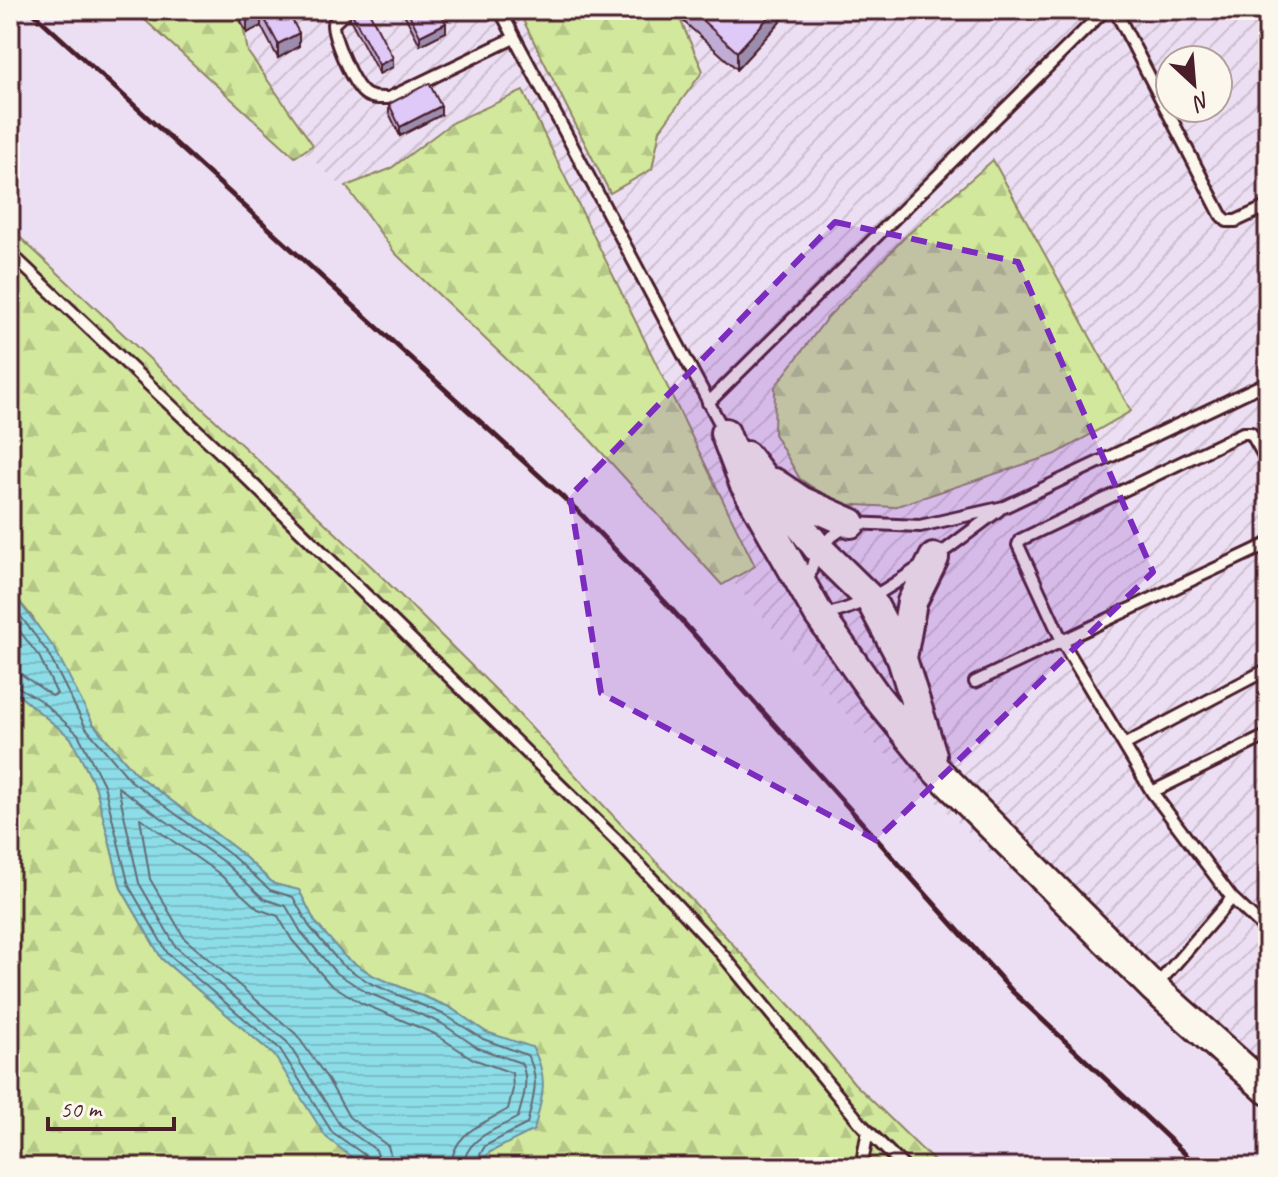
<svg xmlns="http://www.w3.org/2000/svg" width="1278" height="1177" font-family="Caveat,sans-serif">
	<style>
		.built { fill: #eddff3 }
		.industrial { fill: url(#industrial-furrows); fill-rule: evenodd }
		.forest { fill: url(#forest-firs); stroke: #8e8464; stroke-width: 2 }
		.water { fill: url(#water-rules); stroke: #72919c; stroke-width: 2 }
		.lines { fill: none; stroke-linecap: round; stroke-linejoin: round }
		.shore { stroke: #646b76; stroke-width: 2 }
		.lane-casing { stroke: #4a1f2b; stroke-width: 16 }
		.secondary-casing { stroke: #4a1f2b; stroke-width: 34 }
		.lane { stroke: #fbf7ec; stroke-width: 10 }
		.secondary { stroke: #fbf7ec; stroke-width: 28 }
		.rail { stroke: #4a1f2b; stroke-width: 5 }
		.wall { fill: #c0add6; stroke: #4a1f2b; stroke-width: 2 }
		.shaded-wall { fill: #9c8dae; stroke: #4a1f2b; stroke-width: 2 }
		.building { fill: #dfc9f9; stroke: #4a1f2b; stroke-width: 2 }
		.marked { fill: #7b2cbf; fill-opacity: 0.2; stroke: #7b2cbf; stroke-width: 6; stroke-dasharray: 16 10; stroke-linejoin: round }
	</style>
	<defs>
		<pattern id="industrial-furrows" width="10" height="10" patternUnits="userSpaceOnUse" patternTransform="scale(2)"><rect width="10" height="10" fill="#eddff3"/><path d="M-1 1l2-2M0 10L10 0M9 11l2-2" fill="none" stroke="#cdbfd0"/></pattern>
		<pattern id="forest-firs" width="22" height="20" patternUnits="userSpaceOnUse" patternTransform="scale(2)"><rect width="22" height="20" fill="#d1e89d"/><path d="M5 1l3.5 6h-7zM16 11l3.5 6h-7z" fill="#b5c787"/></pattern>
		<pattern id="water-rules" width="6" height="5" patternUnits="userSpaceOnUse" patternTransform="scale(2)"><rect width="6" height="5" fill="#8cdde7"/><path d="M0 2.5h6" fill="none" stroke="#7abdc6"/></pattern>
	</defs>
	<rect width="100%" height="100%" fill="#f3e9f0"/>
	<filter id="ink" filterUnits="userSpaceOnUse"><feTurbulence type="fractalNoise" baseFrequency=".0125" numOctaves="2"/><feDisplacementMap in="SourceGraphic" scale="16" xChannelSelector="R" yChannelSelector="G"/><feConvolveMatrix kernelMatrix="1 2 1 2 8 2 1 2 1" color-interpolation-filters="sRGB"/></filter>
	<g filter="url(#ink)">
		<path class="built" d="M 10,10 L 147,10 L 359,202 L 656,492 L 857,727 L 1268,1115 L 1268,1167 L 940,1167 L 854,1083 L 794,1010 L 498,692 L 372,567 L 10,228 Z"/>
		<path class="industrial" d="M 147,10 L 1268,10 L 1268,1115 L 857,727 L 656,492 L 359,202 ZM 1170,60 L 1218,60 L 1218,108 L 1170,108 Z"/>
		<path class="forest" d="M 134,10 L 240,10 L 248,52 L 313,145 L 295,157 Z
			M 518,10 L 676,10 L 703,71 L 660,130 L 652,169 L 610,193 Z
			M 523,91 L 755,566 L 722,585 L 584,433 L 395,253 L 346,186 L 390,169 L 453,122 Z
			M 993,160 L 1131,411 L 1056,454 L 894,507 L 838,504 L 800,479 L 774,434 L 775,387 L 827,318 L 906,236 Z
			M 10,228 L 372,567 L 498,692 L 794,1010 L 854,1083 L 940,1167 L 479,1167 L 490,1152 L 534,1130 L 532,1048 L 486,1032 L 449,1007 L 374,976 L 345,957 L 315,922 L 299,890 L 274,884 L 236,849 L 137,775 L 93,723 L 33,618 L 10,590 Z
			M 10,688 L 71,738 L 96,788 L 121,888 L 162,959 L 274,1055 L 355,1160 L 372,1167 L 10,1167 Z"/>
		<path class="water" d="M 10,590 L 55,649 L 93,724 L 137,775 L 236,849 L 274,884 L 299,890 L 315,922 L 345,957 L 374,976 L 449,1007 L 486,1032 L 532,1047 C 550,1078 542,1098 534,1130 L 490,1152 L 478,1167 L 372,1167 L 355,1160 L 326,1137 L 274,1055 L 162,959 L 121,888 L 96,788 L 71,738 L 10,688 Z"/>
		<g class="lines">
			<path class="shore" d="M 10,602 L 48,653 L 86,728 L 131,781 L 231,855 L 270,890 L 293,897 L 309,926 L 341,964 L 370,983 L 445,1015 L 483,1039 L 527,1055 C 541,1077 533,1100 527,1124 L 485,1146 L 473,1167
				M 10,618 L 40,658 L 57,694 L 52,696 L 21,674 L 10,672
				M 10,682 L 41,701 L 78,734 L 104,785 L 129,886 L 168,954 L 280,1049 L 332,1132 L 369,1158 L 372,1167
				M 382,1167 L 376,1150 L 340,1125 L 287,1042 L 176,947 L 139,883 L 118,787 L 225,863 L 264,899 L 286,906 L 301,932 L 335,972 L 366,992 L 441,1023 L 478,1048 L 521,1063 C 530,1080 523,1100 518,1117 C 497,1130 465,1137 463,1167
				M 394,1167 L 388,1146 L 349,1117 L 327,1078 L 296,1034 L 185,939 L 150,879 L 140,818 L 217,872 L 258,909 L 278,916 L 292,940 L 329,983 L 361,1003 L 435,1034 L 473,1059 L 512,1073 L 513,1089 L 508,1109 C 484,1124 452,1132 451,1167"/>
			<g class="lane-casing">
				<path id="lane" d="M 348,10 L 333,24 C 333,38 352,83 364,93 C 371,99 380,98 389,98 L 514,38
					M 500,10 L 724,431
					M 1115,10 L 1221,215 L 1227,221 L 1236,221 L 1268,206
					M 10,253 L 220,452 L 615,839 L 721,953 L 862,1125 L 904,1167
					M 708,403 L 1105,10
					M 935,558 L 999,510
					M 808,582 L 817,547 L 851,523 L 920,526 L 1004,507 L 1268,382
					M 822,615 C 860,609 889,587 921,566
					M 975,682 L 1268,544
					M 1124,745 L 1268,669
					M 1152,792 L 1268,735
					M 1232,898 L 1152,792 L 1063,643 L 1018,545 L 1020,540 L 1243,433 L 1251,433 L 1268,463
					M 1156,986 L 1232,898 L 1268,932
					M 861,1167 L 868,1131"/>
			</g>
			<g class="secondary-casing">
				<path id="secondary" d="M 725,433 L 744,483 L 819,615 L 876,696 L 937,771 L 1154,988 L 1268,1090
					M 746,456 L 817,547 L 870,599 L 902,659 L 932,755
					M 774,483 L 801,501 L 851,523
					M 902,658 L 912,602 L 934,558"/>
			</g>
			<use href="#lane" class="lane"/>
			<use href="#secondary" class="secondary"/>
			<path class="rail" d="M 30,10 L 579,512 L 666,603 L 1013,992 L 1199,1167"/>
		</g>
		<path class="wall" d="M 241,10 L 287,10 L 299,46 L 278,58 L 261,26 L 247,33 L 241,22 Z
			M 350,10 L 393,67 L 379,74 L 350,19 Z
			M 402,10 L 439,10 L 446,32 L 420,45 Z
			M 673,10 L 791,10 L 737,69 L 673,12 Z
			M 389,104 L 441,115 L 400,136 L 389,113 Z"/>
		<path class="shaded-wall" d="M 775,10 L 791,10 L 737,69 L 737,52 Z
			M 261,12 L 261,26 L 247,33 L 247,20 Z
			M 446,23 L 446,32 L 420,45 L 420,36 Z
			M 299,33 L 299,46 L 278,58 L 278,44 Z
			M 393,58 L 393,67 L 379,74 L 379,65 Z
			M 441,106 L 441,115 L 400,136 L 400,127 Z"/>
		<path class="building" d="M 242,10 L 287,10 L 299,33 L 278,44 L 261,12 L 247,20 Z
			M 350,10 L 368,10 L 393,58 L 379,65 Z
			M 407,10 L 439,10 L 446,23 L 420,36 Z
			M 691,10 L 775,10 L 737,52 Z
			M 429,83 L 441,106 L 400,127 L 389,104 Z"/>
	</g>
	<path class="marked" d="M 835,222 L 1018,262 L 1153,572 L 876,840 L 601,693 L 570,496 Z"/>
	<rect width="1278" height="1177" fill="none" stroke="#fbf7ec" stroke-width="40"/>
	<rect x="20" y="20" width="1238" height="1137" fill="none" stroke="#4a1f2b" stroke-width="3" filter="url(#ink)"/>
	<g transform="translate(1194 84) rotate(154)"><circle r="38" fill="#fbf7ec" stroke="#b4a19f" stroke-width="2"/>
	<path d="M0-6L14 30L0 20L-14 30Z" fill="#4a1f2b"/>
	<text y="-12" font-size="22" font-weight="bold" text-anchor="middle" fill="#4a1f2b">N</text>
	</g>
	<path d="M48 1117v12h126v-12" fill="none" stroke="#4a1f2b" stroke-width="4"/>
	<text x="60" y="1117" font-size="24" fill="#4a1f2b" stroke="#fbf7ec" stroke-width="6" paint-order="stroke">50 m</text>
</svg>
